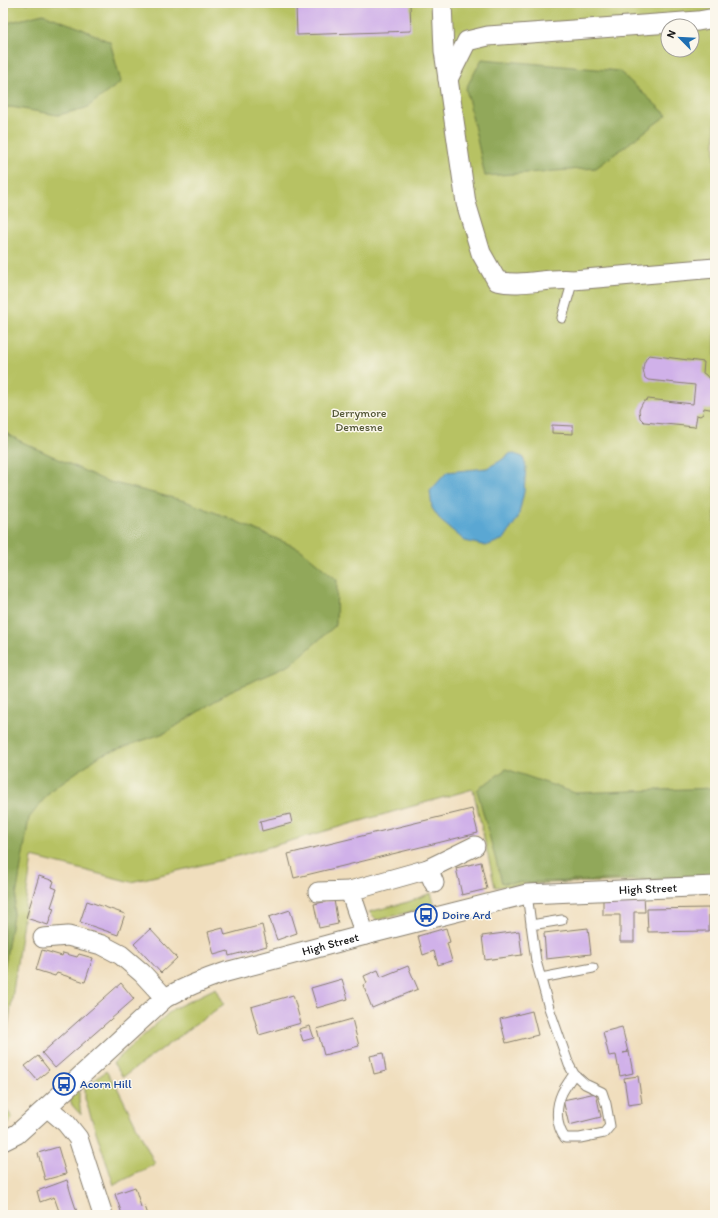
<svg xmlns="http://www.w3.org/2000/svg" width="718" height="1218" font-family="Itim,sans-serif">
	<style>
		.green { fill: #b7c264; stroke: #6a6f40; fill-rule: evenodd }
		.forest { fill: #91a85a; stroke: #56623b }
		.water { fill: #5aa7d3; stroke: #3b6278 }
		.building { fill: #d0b1e9 }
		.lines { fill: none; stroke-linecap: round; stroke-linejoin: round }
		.lane-casing { stroke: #867d6c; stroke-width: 11 }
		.street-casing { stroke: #867d6c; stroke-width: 21 }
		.lane { stroke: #fff; stroke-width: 9 }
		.street { stroke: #fff; stroke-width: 19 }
		.labels { text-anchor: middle; stroke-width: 3; stroke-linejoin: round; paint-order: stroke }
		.park-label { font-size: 12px; fill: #525635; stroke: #fbf7ec }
		.street-label { font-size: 12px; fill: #1c1c1c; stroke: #fbf7ec }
		.transit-label { font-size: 12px; fill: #164399; stroke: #fbf7ec; text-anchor: start }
	</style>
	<rect width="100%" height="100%" fill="#fbf7ec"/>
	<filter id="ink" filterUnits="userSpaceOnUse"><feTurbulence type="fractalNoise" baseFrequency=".025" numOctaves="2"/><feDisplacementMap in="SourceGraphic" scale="8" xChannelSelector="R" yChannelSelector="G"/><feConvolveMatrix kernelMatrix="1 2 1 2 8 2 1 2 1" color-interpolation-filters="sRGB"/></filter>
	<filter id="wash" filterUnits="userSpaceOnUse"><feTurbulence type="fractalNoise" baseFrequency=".012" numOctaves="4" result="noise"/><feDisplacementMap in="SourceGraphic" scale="16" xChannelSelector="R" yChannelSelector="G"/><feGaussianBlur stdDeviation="0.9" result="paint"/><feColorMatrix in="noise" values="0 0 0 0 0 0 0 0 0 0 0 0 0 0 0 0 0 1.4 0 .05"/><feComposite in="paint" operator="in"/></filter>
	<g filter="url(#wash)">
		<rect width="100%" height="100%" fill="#f0debd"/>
		<path class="green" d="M 3,3 L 715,3 L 715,880 L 554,883 L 495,887 L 473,789 L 227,859 L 131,882 L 32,857 L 3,1063 ZM 668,26 L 692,26 L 692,50 L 668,50 Z
			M 431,893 L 435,906 L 377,920 L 369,912 L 408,902 Z
			M 216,988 L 224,1004 L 123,1077 L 113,1063 L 173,1009 Z
			M 106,1071 L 117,1087 L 155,1164 L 114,1185 L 85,1099 L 85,1088 Z
			M 79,1086 L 79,1101 L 81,1115 L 72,1105 L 70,1099 Z
			M 3,1098 L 4,1098 L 7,1100 L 5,1108 L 12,1117 L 9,1124 L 3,1128 Z"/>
		<path class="forest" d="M 43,14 L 80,28 L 110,42 L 121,82 L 86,108 L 58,115 L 11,107 L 3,108 L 3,24 Z
			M 482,59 L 619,71 L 667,115 L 596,168 L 485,176 L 466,88 Z
			M 3,431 L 18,440 L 106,481 L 185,501 L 224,516 L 300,549 L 337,580 L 336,625 L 290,665 L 230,691 L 167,732 L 101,755 L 51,790 L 29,818 L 3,976 Z
			M 506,769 L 575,793 L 715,788 L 715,877 L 502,883 L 477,790 Z"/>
		<path class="water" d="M 511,453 L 523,457 L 526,467 L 524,492 L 518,518 L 504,539 L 486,546 L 465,541 L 441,521 L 432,508 L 430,491 L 447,472 L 487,468 L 500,461 Z"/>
		<g id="blocks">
			<path class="building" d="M 345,3 L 410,3 L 411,31 L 297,35 L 296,5 Z
				M 649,355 L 704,362 L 703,373 L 706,375 L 709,379 L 715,379 L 715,410 L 704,408 L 703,414 L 700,416 L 697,415 L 695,427 L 644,422 L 640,418 L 639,410 L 643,402 L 648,399 L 693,404 L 695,385 L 648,380 L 645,378 L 643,369 L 644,363 L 647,357 Z
				M 552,425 L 573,426 L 573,434 L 552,433 Z
				M 472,809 L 478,833 L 294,878 L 288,854 Z
				M 290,814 L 292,823 L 262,831 L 260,821 Z
				M 481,862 L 487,889 L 462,895 L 456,868 Z
				M 39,876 L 54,881 L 52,887 L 57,889 L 51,907 L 54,908 L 48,925 L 26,918 Z
				M 603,896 L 644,896 L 645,912 L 634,912 L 634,942 L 620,942 L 620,915 L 603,915 Z
				M 334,900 L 338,924 L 319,928 L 314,904 Z
				M 87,901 L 125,914 L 118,935 L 80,922 Z
				M 709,908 L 709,931 L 648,932 L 647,909 Z
				M 290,910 L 297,933 L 277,940 L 269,917 Z
				M 262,925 L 267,946 L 229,956 L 228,951 L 214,955 L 208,932 L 223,928 L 225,935 Z
				M 446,928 L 450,942 L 447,943 L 452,961 L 438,965 L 434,951 L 423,955 L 418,936 Z
				M 588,928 L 591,954 L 546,959 L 544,933 Z
				M 150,929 L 177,958 L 161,973 L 134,944 Z
				M 519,931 L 522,955 L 485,960 L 482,936 Z
				M 42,950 L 62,956 L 63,953 L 77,957 L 79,954 L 93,958 L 85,982 L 57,973 L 55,976 L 36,970 Z
				M 408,966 L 418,989 L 372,1008 L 363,985 L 367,983 L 364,976 L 378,970 L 381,977 Z
				M 342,979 L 348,999 L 317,1008 L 311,988 Z
				M 121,983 L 134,999 L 55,1068 L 42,1053 Z
				M 293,995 L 301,1023 L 259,1035 L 251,1007 Z
				M 532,1011 L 538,1035 L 506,1043 L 500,1019 Z
				M 352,1019 L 359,1046 L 324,1055 L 317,1029 Z
				M 310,1026 L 314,1038 L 303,1041 L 299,1029 Z
				M 622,1027 L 628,1052 L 623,1053 L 629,1052 L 633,1073 L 620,1076 L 616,1055 L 609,1056 L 603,1032 Z
				M 383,1053 L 386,1071 L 374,1074 L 370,1056 Z
				M 38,1056 L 49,1070 L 37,1080 L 25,1066 Z
				M 638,1076 L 642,1103 L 628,1105 L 624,1078 Z
				M 596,1093 L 601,1117 L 569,1125 L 563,1100 Z
				M 58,1147 L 66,1174 L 45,1180 L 38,1153 Z
				M 67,1180 L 71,1194 L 78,1215 L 64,1215 L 63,1213 L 60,1214 L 54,1197 L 40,1202 L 37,1191 Z
				M 135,1187 L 141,1207 L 145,1206 L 148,1215 L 127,1215 L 126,1213 L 122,1214 L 115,1194 Z"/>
		</g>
	</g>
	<g filter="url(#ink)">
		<use href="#blocks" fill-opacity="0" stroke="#867d6c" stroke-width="1"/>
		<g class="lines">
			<g class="lane-casing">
				<path id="lane" d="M 562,318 L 573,280
					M 527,894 L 536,961 L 549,1008 L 569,1065 L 574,1074 L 585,1084 L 602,1092 L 606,1104 L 610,1126 L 604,1133 L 580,1138 L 565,1138 C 556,1126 555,1108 562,1093 C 565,1087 570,1080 574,1074
					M 531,925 L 562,920
					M 541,978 L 593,968"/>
			</g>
			<g class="street-casing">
				<g id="street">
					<path d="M 442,3 L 444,51 L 466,203 L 481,253 L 497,281 C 522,287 548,277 573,280 L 715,268"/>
					<path d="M 448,79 L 467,41 L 488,36 L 698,21 L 715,18"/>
					<path d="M 428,869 L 475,846"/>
					<path d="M 318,892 L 350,891"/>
					<path d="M 365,935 L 350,891 L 428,869 L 434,883"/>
					<path d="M 43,938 L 68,936 L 102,945 L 121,955 L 142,973 L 165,998"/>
					<path d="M 47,1107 L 66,1123 L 78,1138 L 103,1215"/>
					<path id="s1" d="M 3,1141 L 17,1134 L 47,1107 L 165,998 C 185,987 205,979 226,972 L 365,935 L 527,894 L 715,886"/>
				</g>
			</g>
			<use href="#lane" class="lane"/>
			<use href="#street" class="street"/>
		</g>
	</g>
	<defs>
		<g id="bus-ring" transform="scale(1.15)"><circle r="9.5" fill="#fbf7ec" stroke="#1a4fb4" stroke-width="1.5"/><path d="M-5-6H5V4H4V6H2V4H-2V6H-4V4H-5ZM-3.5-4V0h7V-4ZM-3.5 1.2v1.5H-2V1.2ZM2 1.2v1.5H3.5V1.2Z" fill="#1a4fb4"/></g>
	</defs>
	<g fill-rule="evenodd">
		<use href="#bus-ring" x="426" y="915"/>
		<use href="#bus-ring" x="64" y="1084"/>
	</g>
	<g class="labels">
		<g class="park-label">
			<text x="359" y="417">Derrymore<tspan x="359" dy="14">Demesne</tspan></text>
		</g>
		<g class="street-label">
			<text dy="4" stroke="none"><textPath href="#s1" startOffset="715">High Street</textPath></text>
			<text dy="4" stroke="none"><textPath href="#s1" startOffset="391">High Street</textPath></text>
		</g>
		<g class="transit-label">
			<text x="442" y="919">Doire Ard</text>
			<text x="80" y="1088">Acorn Hill</text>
		</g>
	</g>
	<rect width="718" height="1218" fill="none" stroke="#fbf7ec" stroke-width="16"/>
	<g transform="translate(680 38) rotate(294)"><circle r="19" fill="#fbf7ec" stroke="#a29f99"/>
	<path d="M0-3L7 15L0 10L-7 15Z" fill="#1f6fb2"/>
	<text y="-6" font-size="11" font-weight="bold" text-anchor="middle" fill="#1c1c1c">N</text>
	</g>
</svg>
